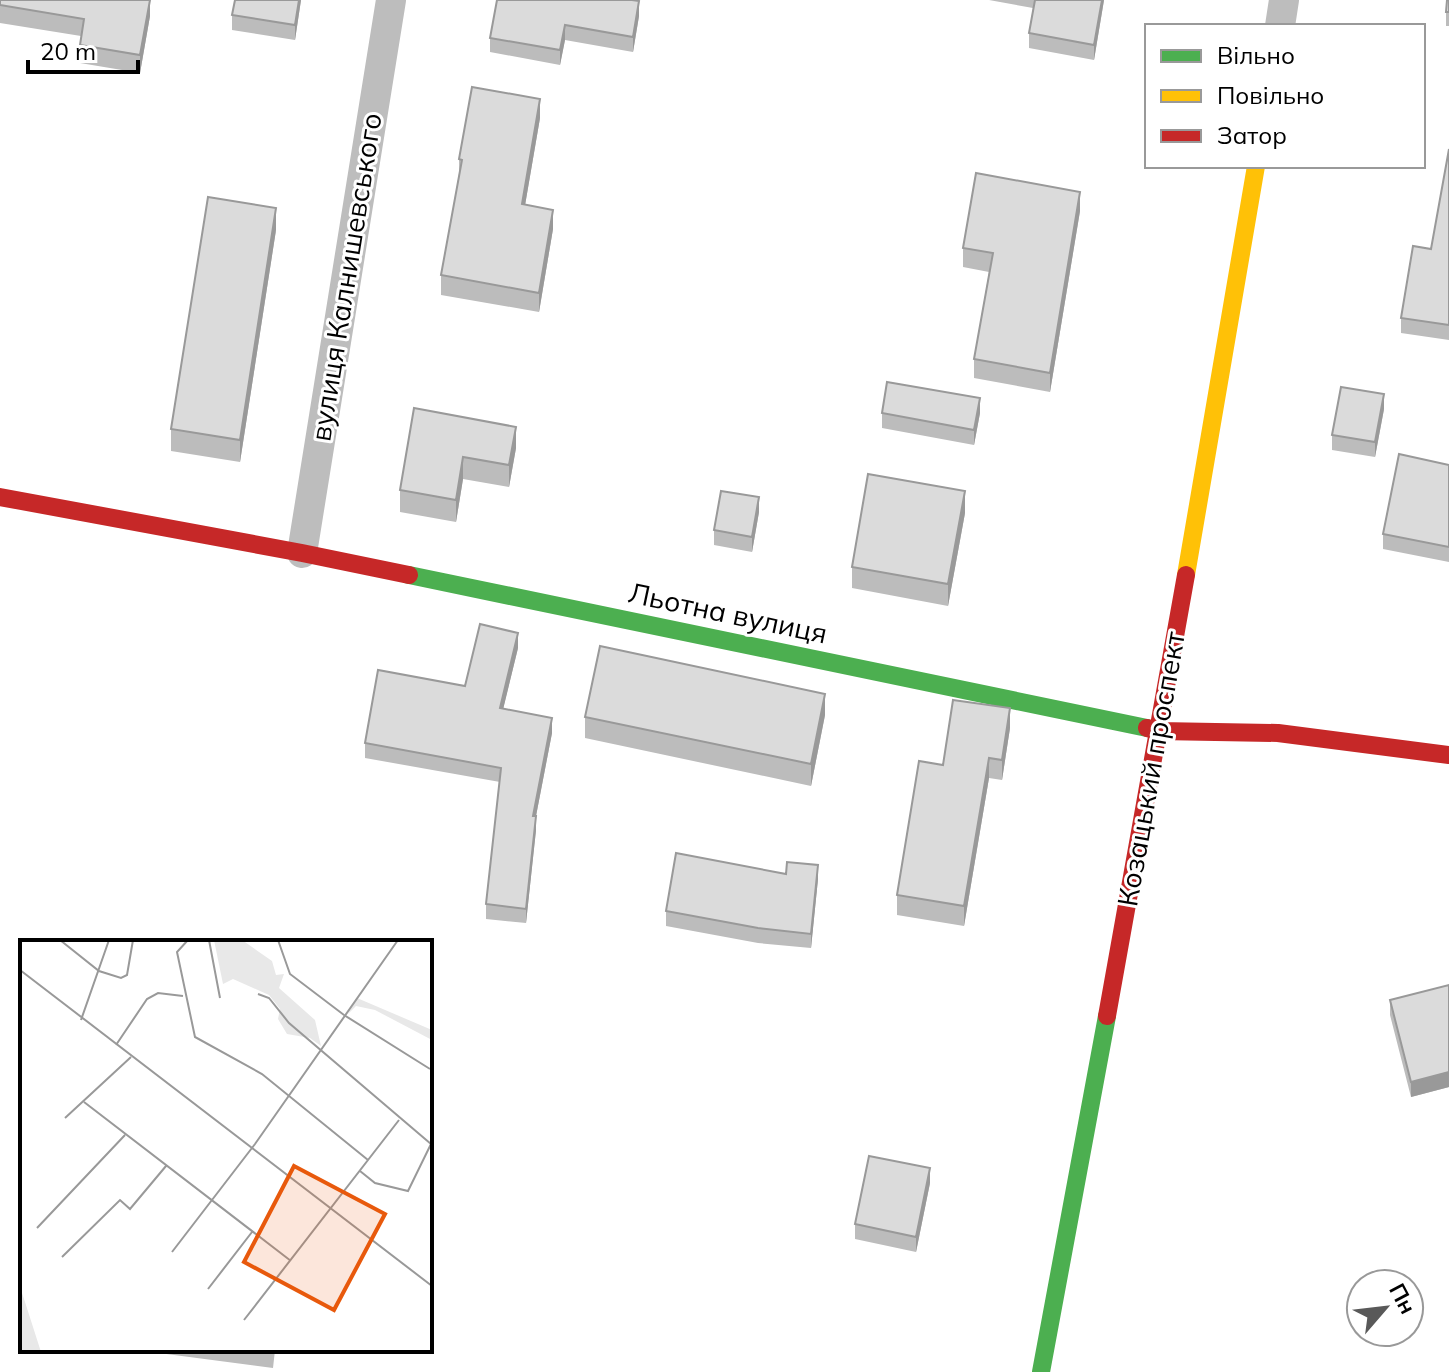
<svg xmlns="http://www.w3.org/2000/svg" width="1449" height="1372" font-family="Mulish,sans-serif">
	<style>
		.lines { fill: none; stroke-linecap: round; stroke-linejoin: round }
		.street { stroke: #bdbdbd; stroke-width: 30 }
		.fast { stroke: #4caf50; stroke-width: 18 }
		.slow { stroke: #ffc107; stroke-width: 18 }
		.jam { stroke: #c62828; stroke-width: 18 }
		.wall { fill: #bcbcbc }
		.shaded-wall { fill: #999 }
		.building { fill: #dbdbdb; stroke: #999; stroke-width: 2 }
		.labels { text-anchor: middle; stroke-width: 6; stroke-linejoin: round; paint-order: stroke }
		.street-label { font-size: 28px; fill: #000; stroke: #fff }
		.inset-road { fill: none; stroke: #999; stroke-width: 2 }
		.view { fill: #e8590c; fill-opacity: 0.15; stroke: #e8590c; stroke-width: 4 }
		.inset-edge { fill: none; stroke: #000; stroke-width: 4 }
	</style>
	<rect width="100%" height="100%" fill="#fff"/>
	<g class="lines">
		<path class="street" d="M 1280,26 L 1284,0
			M 302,553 L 391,0"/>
		<path class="fast" d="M 409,575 L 1147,728
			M 1041,1372 L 1107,1016"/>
		<path class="slow" d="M 1186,575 L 1256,166"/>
		<path class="jam" d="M 0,497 L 302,553 L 409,575
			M 1147,728 L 1159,731 L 1278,733 L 1449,755
			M 1107,1016 L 1186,575"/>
	</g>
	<path class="wall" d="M 0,0 L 150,16 L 140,73 L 80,63 L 81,36 L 0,23 Z
		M 301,0 L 295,40 L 232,30 L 232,15 Z
		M 497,0 L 639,16 L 633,52 L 565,40 L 560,65 L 490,52 L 490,38 Z
		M 989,0 L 1104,0 L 1094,60 L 1029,48 L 1029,33 L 1033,8 Z
		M 1449,0 L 1449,26 L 1446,26 L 1446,12 Z
		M 540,118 L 525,205 L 553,229 L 539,312 L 441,295 L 441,275 L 459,174 L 459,159 Z
		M 1449,149 L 1449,340 L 1401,333 L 1401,318 L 1431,249 Z
		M 1080,211 L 1050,392 L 974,378 L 974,359 L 989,272 L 963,267 L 963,248 Z
		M 276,230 L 240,462 L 171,451 L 171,429 Z
		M 414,408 L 516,448 L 509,487 L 463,479 L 456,522 L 400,512 L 400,490 Z
		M 1384,409 L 1375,457 L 1332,450 L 1332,435 Z
		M 882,413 L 980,413 L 974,445 L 882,428 Z
		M 1449,465 L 1449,562 L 1383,549 L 1383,534 Z
		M 759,512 L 752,552 L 714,545 L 714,530 Z
		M 965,513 L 948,606 L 852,588 L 852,567 Z
		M 518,648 L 503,709 L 552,733 L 536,816 L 536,830 L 526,923 L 486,919 L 486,904 L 500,782 L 365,758 L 365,743 L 465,686 Z
		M 825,715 L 811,786 L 585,738 L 585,717 Z
		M 1010,728 L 1002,780 L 989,778 L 964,926 L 897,915 L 897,895 L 943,765 Z
		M 786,874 L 818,879 L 811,948 L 758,943 L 666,926 L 666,911 Z
		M 1449,985 L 1449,1087 L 1411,1097 L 1390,1015 L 1390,1000 Z
		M 930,1183 L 916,1252 L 855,1239 L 855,1224 Z
		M 136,1350 L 275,1350 L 273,1368 Z"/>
	<path class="shaded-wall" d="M 150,0 L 150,16 L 140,73 L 140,55 Z
		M 299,0 L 301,0 L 295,40 L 295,25 Z
		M 1102,0 L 1104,0 L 1094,60 L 1094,45 Z
		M 639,1 L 639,16 L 633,52 L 633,37 Z
		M 565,25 L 565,40 L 560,65 L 560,50 Z
		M 540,99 L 540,118 L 522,223 L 522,204 Z
		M 1080,192 L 1080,211 L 1050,392 L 1050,373 Z
		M 276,208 L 276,230 L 240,462 L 240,440 Z
		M 553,210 L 553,229 L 539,312 L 539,293 Z
		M 1384,394 L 1384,409 L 1375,457 L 1375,442 Z
		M 980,398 L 980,413 L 974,445 L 974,430 Z
		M 516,427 L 516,448 L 509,487 L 509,465 Z
		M 463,457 L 463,479 L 456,522 L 456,500 Z
		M 965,491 L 965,513 L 948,606 L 948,584 Z
		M 759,497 L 759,512 L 752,552 L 752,537 Z
		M 518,633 L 518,648 L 500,722 L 500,708 Z
		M 825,694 L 825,715 L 811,786 L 811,764 Z
		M 1010,708 L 1010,728 L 1002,780 L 1002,760 Z
		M 552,718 L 552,733 L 536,816 L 536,830 L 526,923 L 526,909 L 533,816 Z
		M 989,758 L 989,778 L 964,926 L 964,906 Z
		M 818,865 L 818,879 L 811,948 L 811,934 Z
		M 1449,1072 L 1449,1087 L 1411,1097 L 1411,1082 Z
		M 930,1168 L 930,1183 L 916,1252 L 916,1237 Z"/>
	<path class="building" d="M 0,0 L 150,0 L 140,55 L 80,45 L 84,19 L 0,5 Z
		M 235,0 L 299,0 L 295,25 L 232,15 Z
		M 497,0 L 632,0 L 639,1 L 633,37 L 565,25 L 560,50 L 490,38 Z
		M 1035,0 L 1102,0 L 1094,45 L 1029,33 Z
		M 1447,0 L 1449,0 L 1449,12 L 1446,12 Z
		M 472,87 L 540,99 L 522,204 L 553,210 L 539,293 L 441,275 L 462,160 L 459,159 Z
		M 1449,149 L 1449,325 L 1401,318 L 1413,246 L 1431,249 Z
		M 976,173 L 1080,192 L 1050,373 L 974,359 L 993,253 L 963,248 Z
		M 208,197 L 276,208 L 240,440 L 171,429 Z
		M 887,382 L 980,398 L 974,430 L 882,413 Z
		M 1341,387 L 1384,394 L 1375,442 L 1332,435 Z
		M 414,408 L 516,427 L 509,465 L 463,457 L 456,500 L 400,490 Z
		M 1399,454 L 1449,465 L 1449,547 L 1383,534 Z
		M 868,474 L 965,491 L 948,584 L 852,567 Z
		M 721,491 L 759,497 L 752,537 L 714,530 Z
		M 480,624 L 518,633 L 500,708 L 552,718 L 533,816 L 536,816 L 526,909 L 486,904 L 501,768 L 365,743 L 378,670 L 465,686 Z
		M 600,646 L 825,694 L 811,764 L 585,717 Z
		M 953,700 L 1010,708 L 1002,760 L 989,758 L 964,906 L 897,895 L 919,761 L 943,765 Z
		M 676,853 L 786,874 L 787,862 L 818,865 L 811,934 L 758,928 L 666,911 Z
		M 1449,985 L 1449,1072 L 1411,1082 L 1390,1000 Z
		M 869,1156 L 930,1168 L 916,1237 L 855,1224 Z
		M 247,1350 L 273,1350 L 273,1353 Z"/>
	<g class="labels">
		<g class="street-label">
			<text transform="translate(346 277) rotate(-81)" y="10">вулиця Калнишевського</text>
			<text transform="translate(728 613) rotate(12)" y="10">Льотна вулиця</text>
			<text transform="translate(1151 769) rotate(-80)" y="10">Козацький проспект</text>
		</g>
	</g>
	<g transform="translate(20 940)">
		<rect width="412" height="412" fill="#fff"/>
		<path d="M 194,0 L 222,0 L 252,21 L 256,35 L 264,34 L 259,48 L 295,80 L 301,106 L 290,98 L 267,94 L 258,79 L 260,69 L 249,55 L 213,39 L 203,44 ZM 337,58 L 412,90 L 412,100 L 355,70 L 336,66 L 328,74 ZM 0,347 L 5,362 L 21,412 L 0,412 Z" fill="#e8e8e8"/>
		<path class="inset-road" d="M 40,0 L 79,31 L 101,38 L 107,35 L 113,0M 168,0 L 157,12 L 175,97 L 242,134 L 348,220M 189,0 L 200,58M 258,0 L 270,34 L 324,75 L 410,129M 0,30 L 412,346M 238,54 L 249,58 L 269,83 L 411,204 L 388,251 L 355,243 L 340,231M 61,80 L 89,0M 96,105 L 127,59 L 138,53 L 163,56M 64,162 L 271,321M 45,178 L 111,117M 17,288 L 105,195M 152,312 L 235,204 L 378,0M 42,317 L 100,260 L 110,269 L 146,226M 188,349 L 232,292M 224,380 L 379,180"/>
		<path class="view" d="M 274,226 L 365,274 L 314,370 L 224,322 Z"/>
		<rect width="412" height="412" class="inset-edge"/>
	</g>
	<rect x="1145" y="24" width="280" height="144" fill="#ffffff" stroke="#999999" stroke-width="2"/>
	<rect x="1161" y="50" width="40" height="12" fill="#4caf50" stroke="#999999" stroke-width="2"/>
	<text x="1217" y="64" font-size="24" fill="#000000">Вільно</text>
	<rect x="1161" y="90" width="40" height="12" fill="#ffc107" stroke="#999999" stroke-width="2"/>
	<text x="1217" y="104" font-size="24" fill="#000000">Повільно</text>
	<rect x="1161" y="130" width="40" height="12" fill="#c62828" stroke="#999999" stroke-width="2"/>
	<text x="1217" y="144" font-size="24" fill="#000000">Затор</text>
	<g transform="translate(1385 1308) rotate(62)"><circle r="38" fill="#ffffff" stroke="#999999" stroke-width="2"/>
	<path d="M0-6L14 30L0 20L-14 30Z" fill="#595959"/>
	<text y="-12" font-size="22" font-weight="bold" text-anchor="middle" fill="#000000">Пн</text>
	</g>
	<path d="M28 60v12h110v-12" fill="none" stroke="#000000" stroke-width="4"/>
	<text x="40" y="60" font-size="24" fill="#000000" stroke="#ffffff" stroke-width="6" paint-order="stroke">20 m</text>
</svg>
